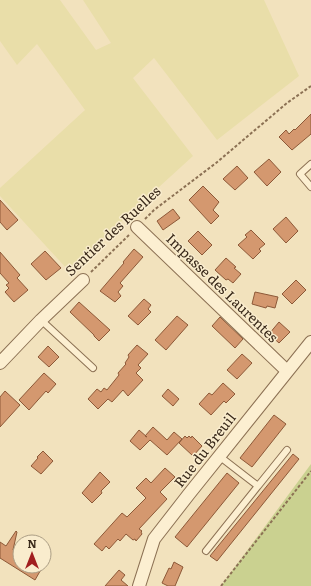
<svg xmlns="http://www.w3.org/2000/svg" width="311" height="586" font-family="Literata,serif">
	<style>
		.farmland { fill: #e9dea9 }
		.green { fill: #cad190 }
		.building { fill: #d4986f; stroke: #8d5938 }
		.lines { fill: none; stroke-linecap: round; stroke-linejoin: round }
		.lane-casing { stroke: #8c7154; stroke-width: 8 }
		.street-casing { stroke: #8c7154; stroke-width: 14 }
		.path { stroke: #8c7154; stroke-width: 2; stroke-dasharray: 3 2; stroke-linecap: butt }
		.lane { stroke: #fcefd1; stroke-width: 6 }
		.street { stroke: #fcefd1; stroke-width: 12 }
		.labels { text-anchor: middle; stroke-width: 3; stroke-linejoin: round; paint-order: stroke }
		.street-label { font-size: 14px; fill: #39291a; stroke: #f9eccd }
	</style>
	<rect width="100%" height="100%" fill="#f2e2bd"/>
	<path class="farmland" d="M 0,0 L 60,0 L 96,50 L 111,43 L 83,0 L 264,0 L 299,76 L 217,140 L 154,58 L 133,78 L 193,156 L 68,270 L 0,196 L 0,188 L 85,110 L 37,44 L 17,65 L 0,41 Z"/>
	<path class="green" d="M 311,464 L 311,586 L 221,586 Z"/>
	<path class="building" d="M 311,114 L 311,134 L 292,150 L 279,137 L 286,130 L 289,134 L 294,129 L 295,130 Z
		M 269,159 L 281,172 L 267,186 L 254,172 Z
		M 237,166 L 248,178 L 235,190 L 223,179 Z
		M 203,186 L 219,202 L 213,210 L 219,216 L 211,224 L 189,200 Z
		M 0,200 L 18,220 L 7,230 L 0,222 Z
		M 173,209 L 180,218 L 163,230 L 157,221 Z
		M 286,217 L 298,231 L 286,243 L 273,229 Z
		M 251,230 L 265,244 L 259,249 L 261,251 L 253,259 L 238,245 L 247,237 L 245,235 Z
		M 198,231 L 212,245 L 202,255 L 188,241 Z
		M 134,249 L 143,257 L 120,283 L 123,286 L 118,292 L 121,296 L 115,302 L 100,291 L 124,263 L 123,262 Z
		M 45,251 L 61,268 L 46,280 L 31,264 Z
		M 0,252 L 20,275 L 17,278 L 28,290 L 14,302 L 5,292 L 9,288 L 6,285 L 9,283 L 0,273 Z
		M 226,258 L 236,267 L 234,268 L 241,274 L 233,283 L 228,279 L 226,280 L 215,270 Z
		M 296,280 L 306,290 L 292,304 L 282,294 Z
		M 255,292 L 278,297 L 275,308 L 267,306 L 266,308 L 252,304 Z
		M 144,299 L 151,305 L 148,309 L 151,312 L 138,325 L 128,316 Z
		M 79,302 L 110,330 L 99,341 L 94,336 L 94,335 L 70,312 Z
		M 177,316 L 188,325 L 166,350 L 155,340 Z
		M 220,317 L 243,339 L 235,348 L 212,326 Z
		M 279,322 L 290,332 L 279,343 L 269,334 Z
		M 137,345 L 148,354 L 138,365 L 141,368 L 136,373 L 143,380 L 128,396 L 123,390 L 112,402 L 108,399 L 98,409 L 88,399 L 97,389 L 101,392 L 104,388 L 107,390 L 119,375 L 118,373 L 126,364 L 125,363 L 129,357 L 128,355 Z
		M 48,346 L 59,357 L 49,367 L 38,357 Z
		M 242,354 L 252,363 L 237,379 L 227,370 Z
		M 44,373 L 56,384 L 48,393 L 46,391 L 29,410 L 19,400 Z
		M 223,383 L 235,394 L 226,403 L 224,401 L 211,415 L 199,404 L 209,393 L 212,395 Z
		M 168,389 L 179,399 L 173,406 L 162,396 Z
		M 5,391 L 20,405 L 0,427 L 0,397 Z
		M 274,415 L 286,424 L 252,467 L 240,458 Z
		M 153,427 L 167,440 L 174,432 L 182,439 L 167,455 L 150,440 L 140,450 L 130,441 L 139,430 L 147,437 L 145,436 Z
		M 185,436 L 187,438 L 189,436 L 191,438 L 192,436 L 202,446 L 193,456 L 179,443 Z
		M 43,451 L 53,461 L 41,474 L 31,466 L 38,458 L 37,457 Z
		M 293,454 L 299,459 L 217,561 L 210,556 Z
		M 165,468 L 175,477 L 160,492 L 167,499 L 139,529 L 142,531 L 141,532 L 142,534 L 136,541 L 135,539 L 133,540 L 126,534 L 120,541 L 118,539 L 109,549 L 106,546 L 102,551 L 94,544 L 122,513 L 127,517 L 146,498 L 136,488 L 146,478 L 151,483 Z
		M 100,472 L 110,482 L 101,491 L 102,493 L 92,503 L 82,493 Z
		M 227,473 L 239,483 L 187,547 L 175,537 Z
		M 16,531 L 17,532 L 13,550 L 20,554 L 20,566 L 43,566 L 35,580 L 0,558 L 0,542 L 6,546 Z
		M 174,562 L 183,567 L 175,586 L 168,586 L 162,583 L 169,568 L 171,569 Z
		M 119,570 L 125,575 L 121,580 L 128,586 L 105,586 Z"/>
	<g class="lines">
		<g class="lane-casing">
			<path id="lane" d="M 311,164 L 300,174 L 311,187
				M 41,320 L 93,368
				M 258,486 L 287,450
				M 206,551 L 258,486 L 219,456"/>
		</g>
		<g class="street-casing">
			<path id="street" d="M 137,227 L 287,371
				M 0,363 L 41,320 L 83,280
				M 139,586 L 154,539 L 189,494 L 311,342"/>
		</g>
		<path class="path" d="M 145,219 L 154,210 L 216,163 L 287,103 L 311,86
			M 91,272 L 129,235
			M 221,586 L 311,471"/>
		<use href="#lane" class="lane"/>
		<use href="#street" class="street"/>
	</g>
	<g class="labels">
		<g class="street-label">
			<text transform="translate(113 231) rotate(-43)" y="5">Sentier des Ruelles</text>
			<text transform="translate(222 288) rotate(44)" y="5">Impasse des Laurentes</text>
			<text transform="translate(205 450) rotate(-52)" y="5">Rue du Breuil</text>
		</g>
	</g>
	<g transform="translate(32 554)"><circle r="19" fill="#f9eccd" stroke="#ac9e85"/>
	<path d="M0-3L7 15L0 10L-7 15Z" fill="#a11e20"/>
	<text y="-6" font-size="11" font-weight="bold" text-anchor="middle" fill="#39291a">N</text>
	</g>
</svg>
